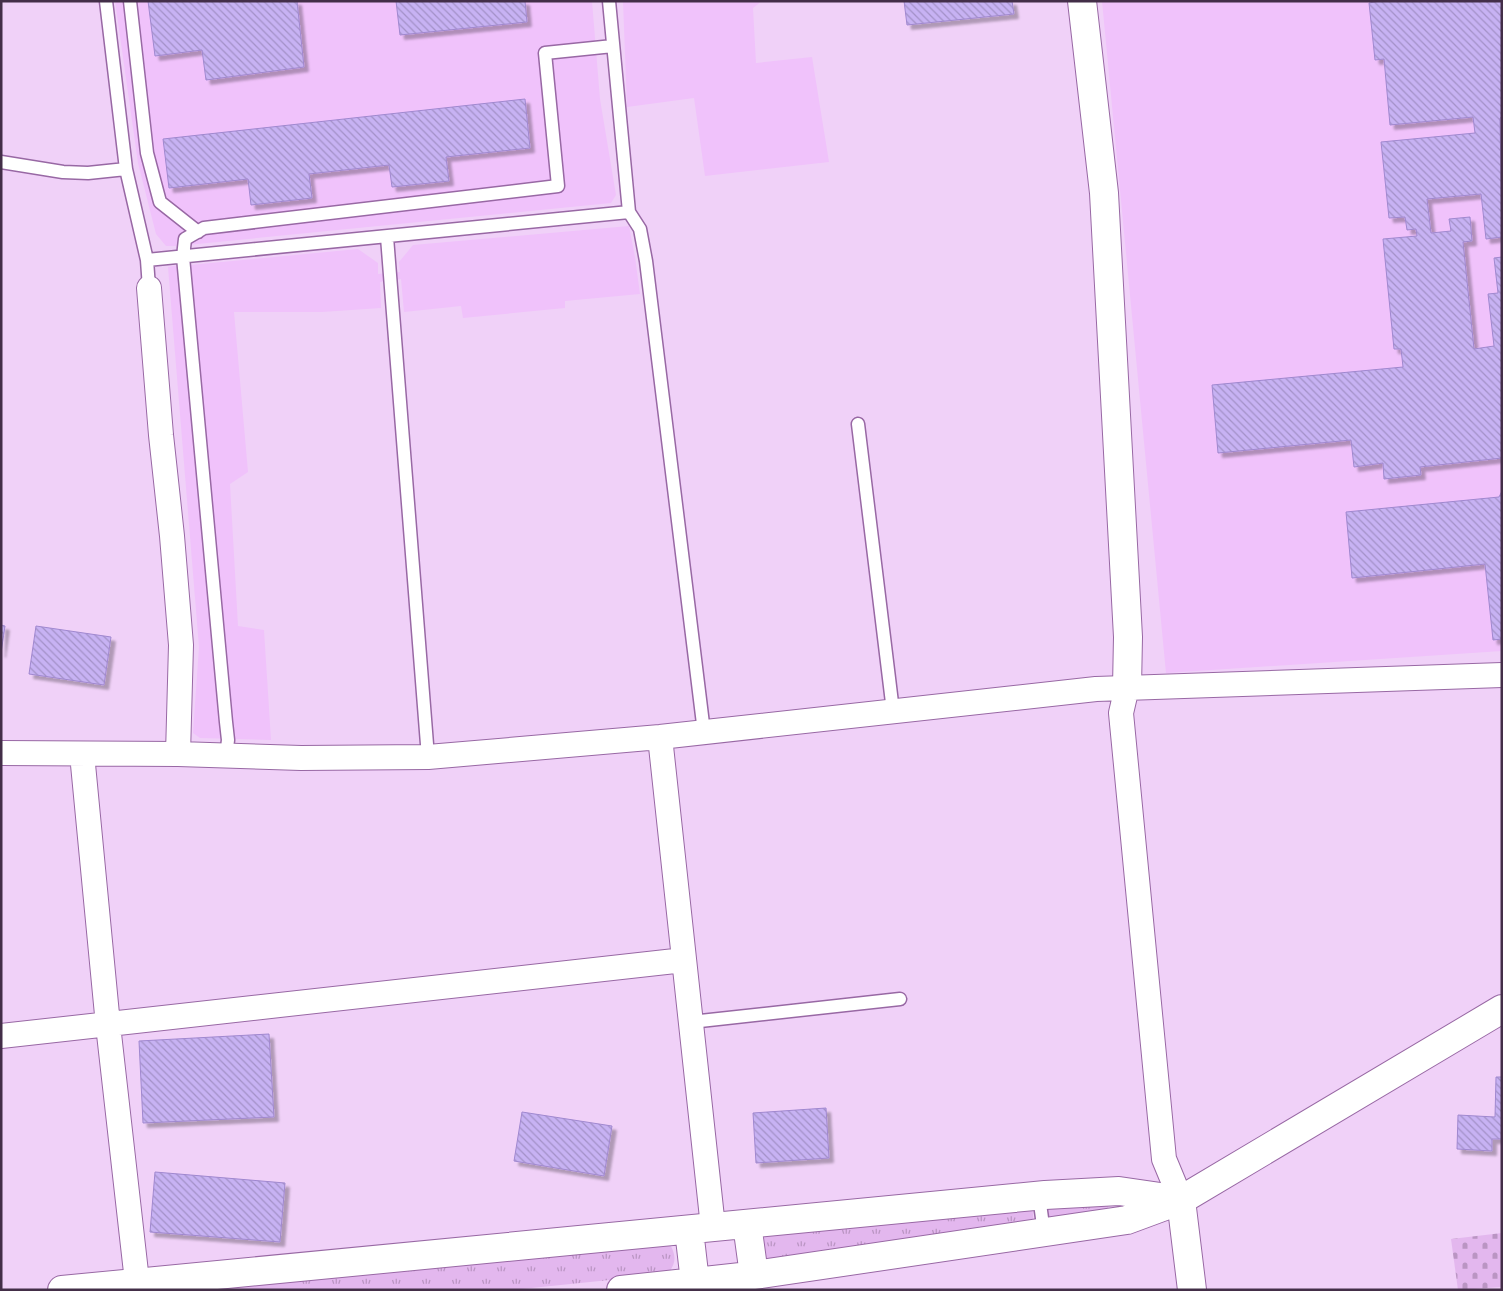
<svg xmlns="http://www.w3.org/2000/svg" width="1503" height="1291" font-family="'DM Sans',sans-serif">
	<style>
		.built { fill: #f0c2fb }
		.grass { fill: url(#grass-tufts) }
		.cemetery { fill: url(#cemetery-stones) }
		.building { fill: url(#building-back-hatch); stroke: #a088cf; filter: url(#shadow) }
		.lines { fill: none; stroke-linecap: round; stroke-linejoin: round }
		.service-casing { stroke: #9868a4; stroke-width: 15 }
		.minor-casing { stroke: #9868a4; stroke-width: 26 }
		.tertiary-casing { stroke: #9868a4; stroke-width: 30 }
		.service { stroke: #fff; stroke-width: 12 }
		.minor { stroke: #fff; stroke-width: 24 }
		.tertiary { stroke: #fff; stroke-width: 28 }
	</style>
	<defs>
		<pattern id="grass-tufts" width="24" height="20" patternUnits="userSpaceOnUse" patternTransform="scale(1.25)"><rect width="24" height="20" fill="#e3b7ee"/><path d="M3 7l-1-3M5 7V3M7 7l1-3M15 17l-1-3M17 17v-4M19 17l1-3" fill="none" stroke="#ba95c3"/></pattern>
		<pattern id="cemetery-stones" width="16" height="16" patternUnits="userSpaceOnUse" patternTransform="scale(1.25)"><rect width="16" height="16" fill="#e3b7ee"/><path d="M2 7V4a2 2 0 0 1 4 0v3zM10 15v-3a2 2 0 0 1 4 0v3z" fill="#ba95c3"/></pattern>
		<pattern id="building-back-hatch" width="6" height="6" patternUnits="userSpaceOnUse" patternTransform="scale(1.25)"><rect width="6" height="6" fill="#c7b2f3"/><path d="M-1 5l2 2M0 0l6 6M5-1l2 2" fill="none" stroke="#a391c7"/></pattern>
		<filter id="shadow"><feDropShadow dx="4.5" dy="4.5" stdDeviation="1" flood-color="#0004"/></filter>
	</defs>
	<rect width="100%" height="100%" fill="#f0d1f8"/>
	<path class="built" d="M 115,1 L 592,1 L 600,99 L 616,195 L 611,203 L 187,245 L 190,265 L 358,249 L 378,263 L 378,274 L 400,272 L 399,262 L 413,245 L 629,226 L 635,257 L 640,294 L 565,301 L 565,308 L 463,318 L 461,306 L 404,312 L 401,279 L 380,282 L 381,308 L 322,312 L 234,312 L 248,472 L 230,484 L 238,626 L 264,630 L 271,740 L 200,738 L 193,733 L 199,647 L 168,267 L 178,265 L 176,246 L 166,246 L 156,234 L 138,163 Z
		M 623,1 L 762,1 L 753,8 L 756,63 L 812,57 L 829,162 L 705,176 L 694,98 L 627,107 Z
		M 1102,1 L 1502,1 L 1502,651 L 1166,673 Z"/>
	<path class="grass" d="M 1107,1196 L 1109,1215 L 1050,1223 L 1047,1201 Z
		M 1032,1203 L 1034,1226 L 774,1264 L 761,1258 L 761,1234 Z
		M 669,1242 C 676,1256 677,1261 668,1274 L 512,1290 L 167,1290 Z"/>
	<path class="cemetery" d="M 1502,1233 L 1502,1287 L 1458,1290 L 1451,1239 Z"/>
	<path class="building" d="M 148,1 L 297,1 L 304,67 L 206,80 L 202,50 L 155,56 Z
		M 396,1 L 525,1 L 527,22 L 400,35 Z
		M 904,1 L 1012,1 L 1014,14 L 907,25 Z
		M 1502,1 L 1502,117 L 1500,118 L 1502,237 L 1486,239 L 1481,194 L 1427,199 L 1431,233 L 1451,231 L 1449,219 L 1470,217 L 1472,241 L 1463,242 L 1474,349 L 1494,346 L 1488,294 L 1498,293 L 1494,258 L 1502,257 L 1502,458 L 1420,467 L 1421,475 L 1384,479 L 1383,463 L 1354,467 L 1351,440 L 1218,453 L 1212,385 L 1403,367 L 1401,349 L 1394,349 L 1383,239 L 1417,236 L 1416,229 L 1407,230 L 1405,217 L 1389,218 L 1381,142 L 1475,133 L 1473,117 L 1390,125 L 1384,59 L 1375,60 L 1369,3 L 1380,1 Z
		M 525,99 L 530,148 L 446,157 L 449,181 L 392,187 L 389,165 L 309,174 L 312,198 L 251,205 L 248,179 L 169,188 L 163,139 Z
		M 1502,491 L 1502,639 L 1493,640 L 1485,564 L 1352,578 L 1346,512 L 1499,497 Z
		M 1,625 L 5,626 L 1,653 Z
		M 36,626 L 111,637 L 104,685 L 29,674 Z
		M 269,1034 L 274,1117 L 143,1123 L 139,1041 Z
		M 1496,1077 L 1502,1077 L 1502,1139 L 1492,1139 L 1492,1151 L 1457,1149 L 1458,1115 L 1495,1117 Z
		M 826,1108 L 829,1158 L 756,1163 L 753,1113 Z
		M 522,1112 L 612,1126 L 604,1176 L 514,1161 Z
		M 155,1172 L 285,1183 L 280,1242 L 150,1232 Z"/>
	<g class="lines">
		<g class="service-casing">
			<path id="service" d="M 106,1 L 126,169 L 147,260 L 149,288
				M 130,1 L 147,153 L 160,202 L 198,232
				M 609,1 L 629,212 L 640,229 L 646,261 L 704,732
				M 1,162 L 63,172 L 88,173 L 126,169
				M 387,237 L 428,757
				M 147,260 L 629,212
				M 858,424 L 893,711
				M 226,756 L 228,740 L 226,722 L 183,257 L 185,239 L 204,228 L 558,186 L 545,53 L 613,46
				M 691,1022 L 900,999
				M 1039,1196 L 1044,1233"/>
		</g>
		<g class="minor-casing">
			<path id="minor" d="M 149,288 L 161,435 L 172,536 L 181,645 L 178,754
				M 1127,687 L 1121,713 L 1164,1159 L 1181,1200
				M 660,737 L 713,1227
				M 1,753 L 178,754 L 301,758 L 428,757 L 660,737 L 1096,689 L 1502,675
				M 82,754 L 108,1025 L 138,1290
				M 1,1036 L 684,960"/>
		</g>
		<g class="tertiary-casing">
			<path id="tertiary" d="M 1082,1 L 1104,193 L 1128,637 L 1127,687
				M 1181,1200 L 1192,1290
				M 747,1224 L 754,1275
				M 689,1230 L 695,1282
				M 62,1290 L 1045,1195 L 1119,1191 L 1181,1200
				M 621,1290 L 741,1277 L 1127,1220 L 1181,1200 L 1502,1009"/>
		</g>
		<use href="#service" class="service"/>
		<use href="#minor" class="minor"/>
		<use href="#tertiary" class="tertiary"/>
	</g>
	<rect width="1503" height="1291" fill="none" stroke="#432e48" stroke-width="5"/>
</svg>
